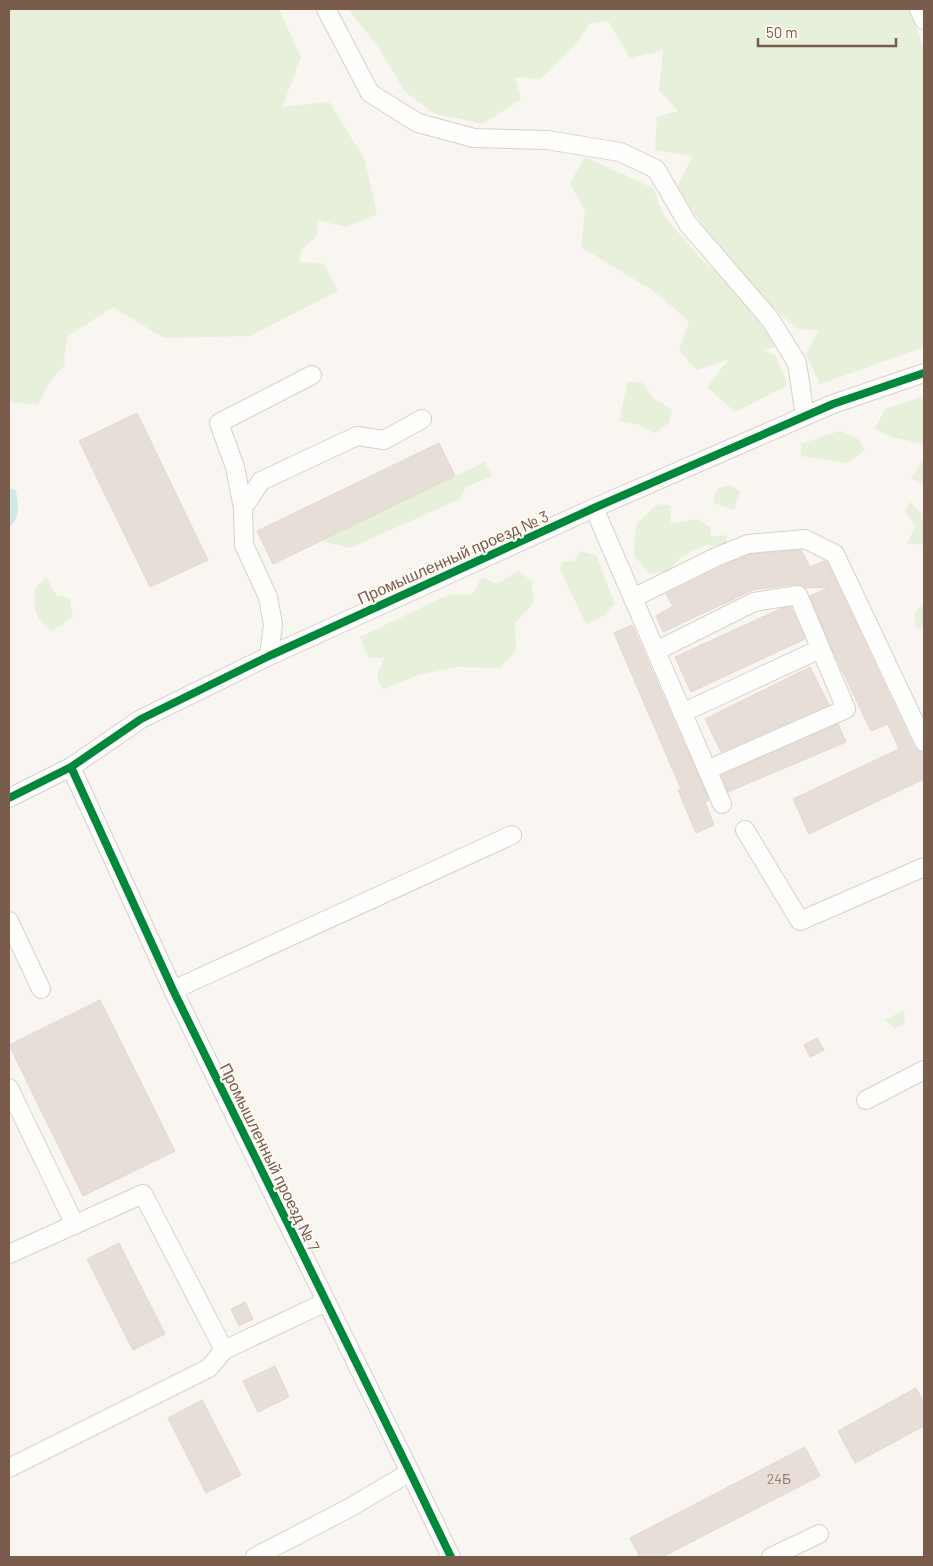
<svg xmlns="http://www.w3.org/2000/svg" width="933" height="1566" font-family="Barlow,sans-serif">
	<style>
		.green { fill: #e7f0db }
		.water { fill: #d0e8ea }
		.building { fill: #e6ded7; stroke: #e2d8d2 }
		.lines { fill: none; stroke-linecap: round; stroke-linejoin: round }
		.minor-casing { stroke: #d7d1cb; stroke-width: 20 }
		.minor { stroke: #fefefd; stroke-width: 18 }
		.cycleway-casing { stroke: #fffaf3; stroke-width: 11 }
		.cycleway { stroke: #00873e; stroke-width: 8 }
		.labels { text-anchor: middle; stroke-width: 4; stroke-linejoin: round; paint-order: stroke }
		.number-label { font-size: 14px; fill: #977e72 }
		.street-label { font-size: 16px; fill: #7a5c4d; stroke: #fffaf3 }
	</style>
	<rect width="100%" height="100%" fill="#f9f5f0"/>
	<path class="green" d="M 9,9 L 279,9 L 301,58 L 282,107 L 329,102 L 365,160 L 377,214 L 346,227 L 317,220 L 317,236 L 302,249 L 299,262 L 324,264 L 338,291 L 250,336 L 164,338 L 113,307 L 68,336 L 64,357 L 65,365 L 50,381 L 38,405 L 9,402 Z
		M 348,9 L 909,9 L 924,49 L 924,347 L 820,384 L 806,354 L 819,330 L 798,329 L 738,278 L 677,187 L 693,156 L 655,150 L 657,117 L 678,111 L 659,90 L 663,50 L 630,58 L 608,21 L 590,23 L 574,47 L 540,79 L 515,77 L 521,99 L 483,124 L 435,114 L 405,92 L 379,48 Z
		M 585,157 L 653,188 L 664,216 L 703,261 L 742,293 L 762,327 L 777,345 L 765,351 L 775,355 L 788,385 L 735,412 L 707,387 L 729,359 L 697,370 L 679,351 L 689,321 L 652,290 L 581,247 L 585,211 L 570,183 Z
		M 628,381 L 643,383 L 653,398 L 672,410 L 669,423 L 654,433 L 640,425 L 619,421 Z
		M 924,396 L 924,444 L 891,437 L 875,429 L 885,409 Z
		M 839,431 L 857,438 L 865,450 L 847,463 L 801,456 L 801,444 Z
		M 922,461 L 924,461 L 924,486 L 911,478 Z
		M 485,462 L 492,476 L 466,487 L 460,499 L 350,548 L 322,541 Z
		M 729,485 L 740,491 L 734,510 L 713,503 L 717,489 Z
		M 910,502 L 924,515 L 924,545 L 907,543 L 916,526 L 905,511 Z
		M 657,504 L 670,506 L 671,524 L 697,519 L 710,527 L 711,537 L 727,535 L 727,547 L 707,545 L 693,550 L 679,559 L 668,571 L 649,574 L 634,555 L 636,525 Z
		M 581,551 L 596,555 L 615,604 L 605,615 L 586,624 L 560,569 L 563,561 L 574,561 Z
		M 518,571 L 532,581 L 533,603 L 515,623 L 516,650 L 500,668 L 458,667 L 418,675 L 383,689 L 377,677 L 384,658 L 369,658 L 360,637 L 450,594 L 472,595 L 482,577 L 497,584 Z
		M 46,577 L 57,596 L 69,598 L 73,617 L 52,631 C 33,618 35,610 35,589 Z
		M 924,604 L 924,631 L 915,625 L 916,611 Z
		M 904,1010 L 905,1022 L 895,1029 L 885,1020 Z"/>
	<path class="water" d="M 9,488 L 16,490 C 18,505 21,517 9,528 Z"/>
	<path class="building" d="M 137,413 L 208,560 L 150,587 L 79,441 Z
		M 439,443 L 455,476 L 273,564 L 257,531 Z
		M 801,550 L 810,567 L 824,561 L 827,562 L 914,747 L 921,752 L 924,759 L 924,779 L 809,834 L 793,799 L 899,749 L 888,724 L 871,731 L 832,649 L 810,596 L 830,587 L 805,588 L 797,584 L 753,590 L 663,632 L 656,616 L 673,606 L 666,594 L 720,567 L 751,554 Z
		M 791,607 L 805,639 L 691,692 L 675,657 L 782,608 Z
		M 632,625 L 709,800 L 705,802 L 714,825 L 696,833 L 678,790 L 681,789 L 614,633 Z
		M 810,667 L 829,705 L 721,752 L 705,719 Z
		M 838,724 L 846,742 L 728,792 L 721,775 Z
		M 100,1000 L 175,1151 L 83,1196 L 9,1045 Z
		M 817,1038 L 824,1050 L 810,1057 L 804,1045 Z
		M 119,1243 L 165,1334 L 133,1350 L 87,1259 Z
		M 245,1302 L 253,1319 L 239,1326 L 231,1309 Z
		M 275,1366 L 289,1397 L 258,1412 L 243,1381 Z
		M 916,1388 L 924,1403 L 924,1426 L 855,1463 L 838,1431 Z
		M 202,1400 L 241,1475 L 206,1493 L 168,1418 Z
		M 805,1447 L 820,1476 L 662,1557 L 640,1557 L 630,1538 Z"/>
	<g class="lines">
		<g class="minor-casing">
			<path id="minor" d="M 326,9 L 370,93 L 418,123 L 474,138 L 547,140 L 620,152 L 656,169 L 688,224 L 770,319 L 797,363 L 805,416
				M 919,9 L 924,20
				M 243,508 L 235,467 L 219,423 L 312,375
				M 594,508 L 722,804
				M 633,598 L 716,557 L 748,544 L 805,539 L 835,554 L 924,742
				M 656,651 L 754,602 L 798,595 L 846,709 L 707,770
				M 269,656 L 273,624 L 268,597 L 244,545 L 243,508 L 261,481 L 357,436 L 384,440 L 422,419
				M 682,713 L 820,649
				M 71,767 L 173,990 L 410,1472 L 451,1557
				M 9,798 L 71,767 L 141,719 L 269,656 L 594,508 L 833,404 L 924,373
				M 745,830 L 800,921 L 924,867
				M 9,921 L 41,989
				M 173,990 L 512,835
				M 9,1088 L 75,1225
				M 866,1100 L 924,1070
				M 9,1254 L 143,1194 L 224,1350
				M 9,1468 L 209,1368 L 224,1350 L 326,1302
				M 255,1557 L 351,1507 L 410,1472
				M 771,1557 L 819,1534"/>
		</g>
		<use href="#minor" class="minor"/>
		<g class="cycleway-casing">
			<path id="cycleway" d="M 71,767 L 173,990 L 410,1472 L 451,1557
				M 9,798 L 71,767 L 141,719 L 269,656 L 594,508 L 833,404 L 924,373"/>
		</g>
		<use href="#cycleway" class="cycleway"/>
	</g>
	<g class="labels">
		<g class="number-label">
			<text x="779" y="1484">24Б</text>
		</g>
		<g class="street-label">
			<text transform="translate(453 557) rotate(-24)" y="6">Промышленный проезд № 3</text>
			<text transform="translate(270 1157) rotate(64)" y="6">Промышленный проезд № 7</text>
		</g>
	</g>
	<rect width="933" height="1566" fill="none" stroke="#7a5c4d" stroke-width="20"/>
	<path d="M758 38v8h138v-8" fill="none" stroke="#7a5c4d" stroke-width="2.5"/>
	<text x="766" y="38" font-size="15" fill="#7a5c4d" stroke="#fffaf3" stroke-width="4" paint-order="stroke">50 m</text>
</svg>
